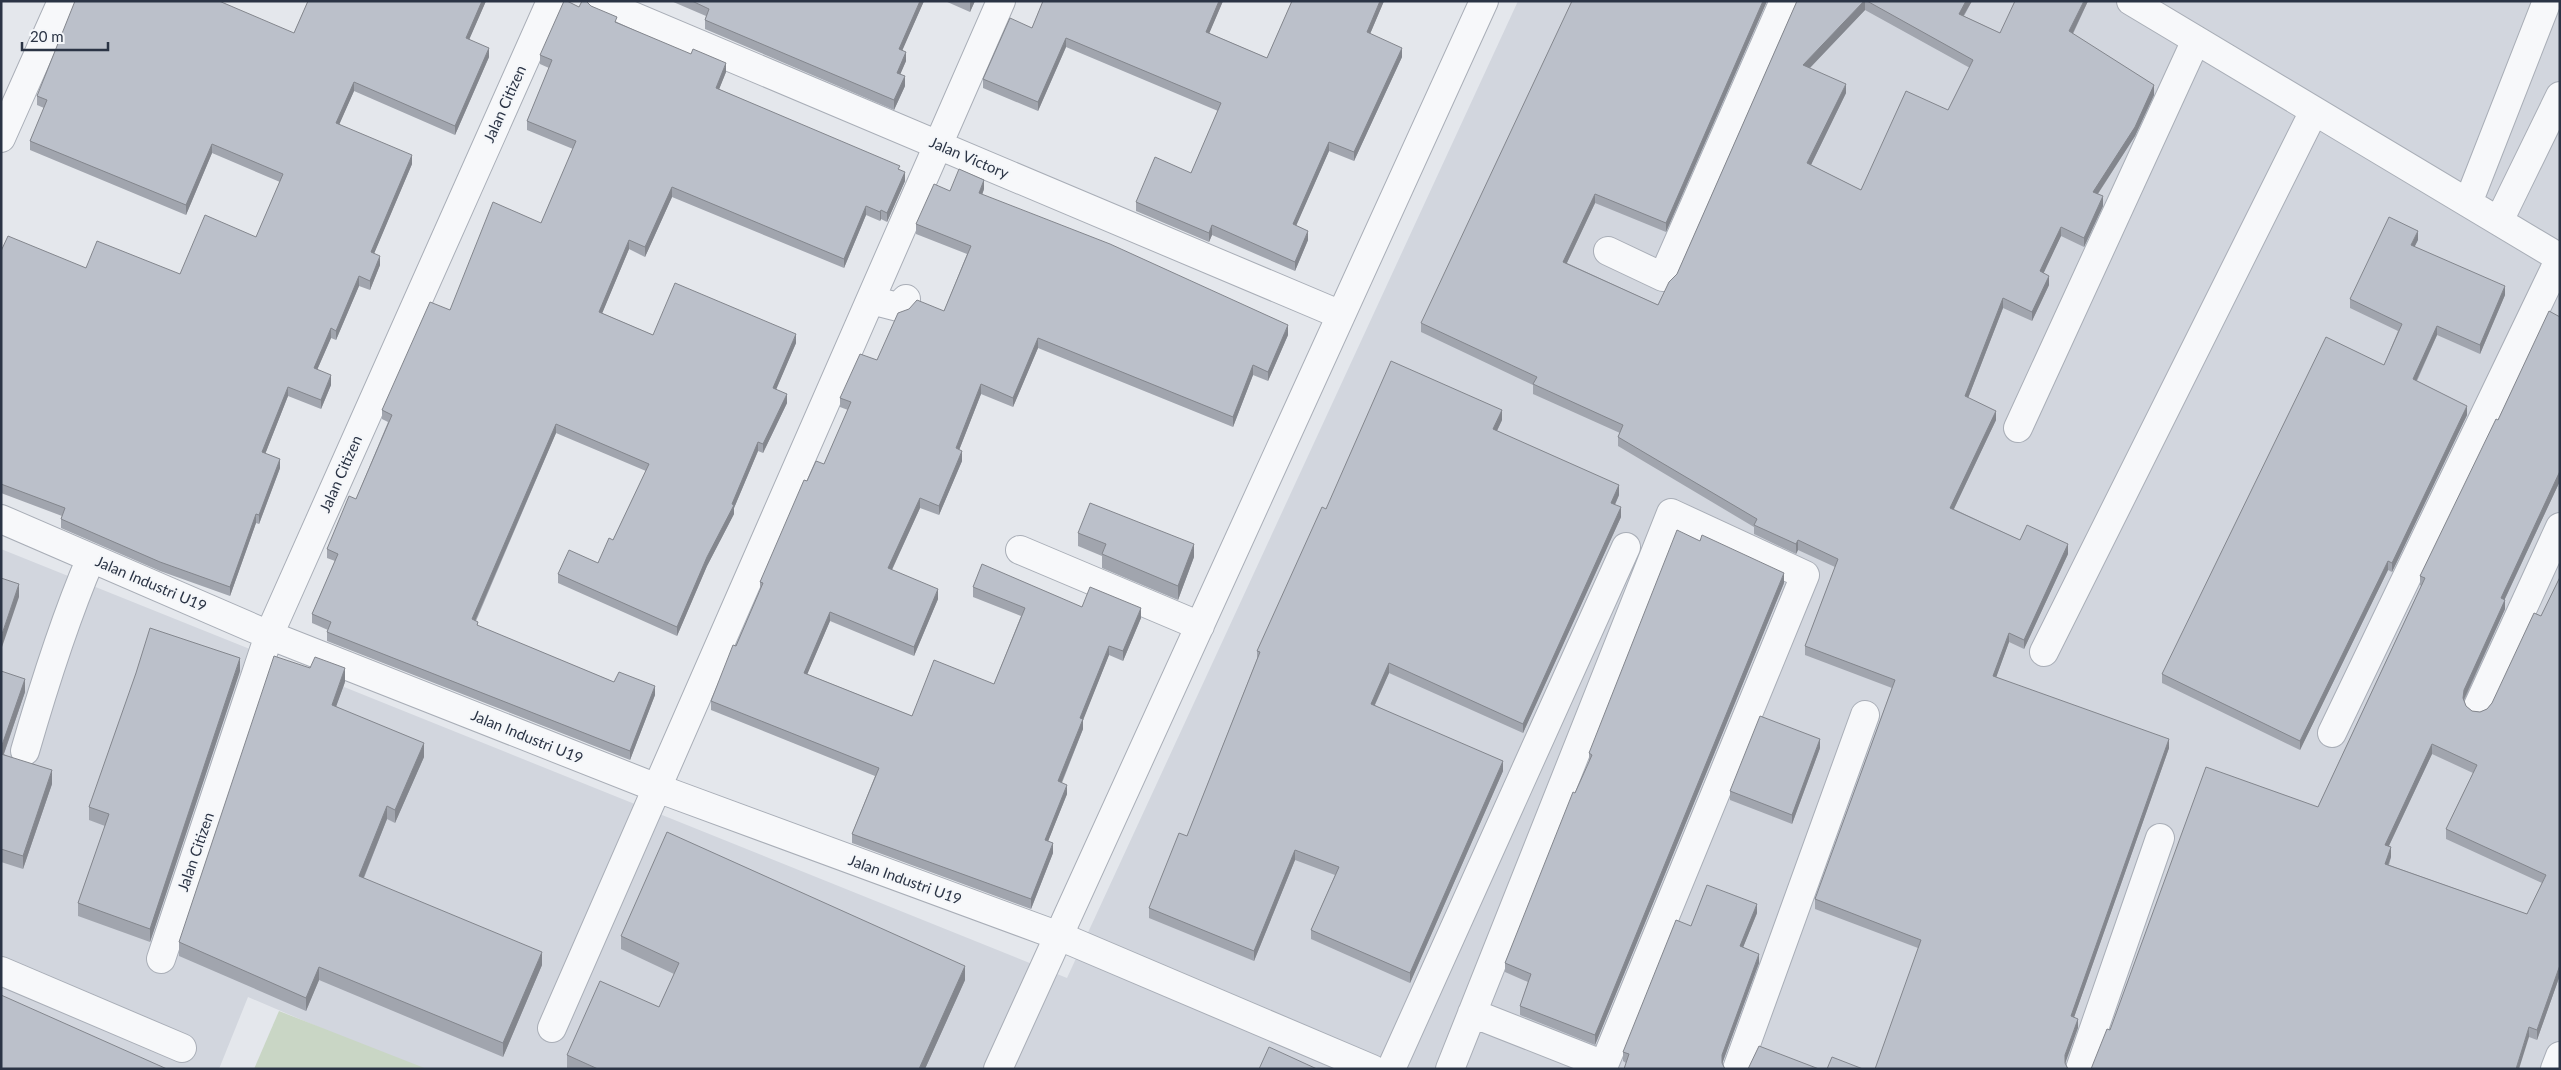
<svg xmlns="http://www.w3.org/2000/svg" width="2561" height="1070" font-family="Lato,sans-serif">
	<style>
		.built { fill: #d2d6de }
		.green { fill: #c9d6c5 }
		.lines { fill: none; stroke-linecap: round; stroke-linejoin: round }
		.minor-casing { stroke: #a9aeb7; stroke-width: 30 }
		.minor { stroke: #f7f8fa; stroke-width: 28 }
		.wall { fill: #a1a5ae; fill-rule: evenodd }
		.shaded-wall { fill: #83868d }
		.building { fill: #bbc0ca; stroke: #83868d; fill-rule: evenodd }
		.labels { text-anchor: middle; stroke-width: 4; stroke-linejoin: round; paint-order: stroke }
		.street-label { font-size: 15px; fill: #2b3445; stroke: #f4f6f9 }
	</style>
	<rect width="100%" height="100%" fill="#e4e7ec"/>
	<path class="built" d="M 1518,1 L 2560,1 L 2560,1069 L 417,1069 L 248,997 L 219,1069 L 1,1069 L 1,549 L 1067,978 Z"/>
	<path class="green" d="M 279,1011 L 427,1069 L 254,1069 Z"/>
	<g class="lines">
		<g class="minor-casing">
			<path id="minor" d="M 597,1 L 1341,315
				M 2131,1 L 2560,258
				M 1,138 L 62,1
				M 2468,203 L 2547,1
				M 2499,221 L 2560,96
				M 1608,251 L 1663,277 L 1784,1
				M 871,300 L 898,307 L 906,299
				M 2018,428 L 2196,40
				M 1,519 L 269,635 L 657,788 L 1059,936 L 1372,1069
				M 1020,550 L 1200,626
				M 2044,652 L 2314,111
				M 2478,706 L 2560,527
				M 2332,733 L 2560,258
				M 25,751 C 44,685 64,621 91,558
				M 161,959 L 269,635 L 551,1
				M 1,971 L 182,1048
				M 552,1028 L 1001,1
				M 998,1069 L 1484,1
				M 1391,1069 L 1626,547
				M 1450,1069 L 1671,513 L 1805,575 L 1604,1065 L 1472,1013
				M 1737,1069 L 1865,715
				M 2080,1069 L 2160,838
				M 2555,1069 L 2560,1056"/>
		</g>
		<use href="#minor" class="minor"/>
	</g>
	<path class="wall" d="M 308,1 L 486,1 L 469,39 L 489,57 L 455,135 L 354,91 L 339,124 L 412,164 L 374,253 L 380,265 L 370,290 L 359,286 L 336,340 L 331,338 L 317,370 L 331,385 L 321,409 L 288,396 L 265,454 L 280,468 L 259,524 L 256,523 L 230,596 L 160,571 L 61,528 L 61,519 L 62,516 L 1,493 L 1,251 L 86,268 L 180,274 L 256,237 L 280,182 L 212,153 L 186,215 L 30,150 L 30,141 L 44,108 L 37,105 L 37,96 L 294,33 Z
		M 671,1 L 924,1 L 902,50 L 906,61 L 900,74 L 905,86 L 894,110 L 705,29 L 705,20 L 706,16 Z
		M 945,1 L 975,1 L 970,12 Z
		M 1043,1 L 1223,1 L 1209,33 L 1267,58 L 1292,1 L 1384,1 L 1370,34 L 1402,57 L 1354,161 L 1329,151 L 1296,225 L 1308,240 L 1295,271 L 1212,235 L 1209,242 L 1136,211 L 1136,202 L 1191,173 L 1218,111 L 1066,47 L 1038,111 L 983,88 L 983,79 L 1032,28 Z
		M 1767,1 L 1666,232 L 1595,203 L 1567,263 L 1658,305 L 1677,274 L 1797,1 L 1972,1 L 1964,16 L 2000,33 L 2088,1 L 2073,34 L 2154,95 L 2135,136 L 2098,194 L 2103,206 L 2084,247 L 2061,236 L 2043,273 L 2049,285 L 2032,321 L 2003,308 L 1968,398 L 1996,420 L 1954,509 L 2020,540 L 2068,554 L 2024,649 L 2009,642 L 1996,677 L 2169,748 L 2074,1017 L 2078,1028 L 1918,948 L 1815,909 L 1815,899 L 1892,688 L 1805,655 L 1805,646 L 1835,567 L 1798,550 L 1796,554 L 1754,534 L 1754,527 L 1618,446 L 1618,437 L 1620,433 L 1533,394 L 1533,385 L 1421,332 L 1421,323 ZM 1865,10 L 1970,68 L 1948,110 L 1861,190 L 1811,165 L 1846,93 L 1810,68 Z
		M 591,6 L 617,22 L 726,72 L 719,89 L 900,170 L 905,181 L 887,222 L 881,219 L 880,221 L 866,215 L 844,268 L 672,197 L 645,257 L 629,249 L 602,313 L 653,335 L 796,343 L 776,389 L 787,403 L 763,453 L 758,451 L 734,508 L 734,514 L 707,566 L 677,636 L 558,583 L 558,574 L 598,563 L 613,540 L 646,471 L 556,433 L 476,621 L 478,626 L 614,682 L 655,695 L 630,760 L 327,641 L 327,632 L 328,630 L 312,623 L 312,614 L 335,561 L 327,558 L 327,549 L 356,499 L 388,422 L 382,419 L 382,410 L 450,310 L 541,223 L 573,149 L 527,130 L 527,121 L 549,68 L 540,64 L 540,55 L 579,7 Z
		M 984,189 L 982,195 L 1288,335 L 1268,381 L 1253,375 L 1233,427 L 1038,348 L 1013,407 L 981,394 L 959,450 L 962,461 L 939,515 L 920,508 L 892,570 L 938,599 L 914,656 L 830,621 L 807,674 L 912,716 L 994,684 L 1021,616 L 973,597 L 973,587 L 1141,618 L 1123,661 L 1109,655 L 1083,719 L 1083,729 L 1062,783 L 1067,794 L 1048,841 L 1053,853 L 1031,909 L 852,843 L 852,834 L 875,776 L 711,710 L 711,701 L 760,590 L 760,582 L 807,481 L 824,464 L 848,410 L 840,407 L 840,398 L 877,360 L 944,311 L 967,254 L 916,234 L 916,224 Z
		M 2418,240 L 2414,246 L 2505,295 L 2480,354 L 2437,335 L 2417,381 L 2467,415 L 2392,572 L 2388,570 L 2300,750 L 2162,683 L 2162,674 L 2384,365 L 2398,331 L 2350,308 L 2350,299 Z
		M 2560,317 L 2560,481 L 2505,599 L 2505,609 L 2464,701 L 2466,706 L 2472,711 L 2480,712 L 2487,709 L 2492,703 L 2541,616 L 2560,577 L 2560,975 L 2537,1040 L 2529,1037 L 2110,1030 L 2318,807 L 2421,586 L 2420,585 L 2420,576 L 2498,420 ZM 2432,754 L 2473,773 L 2446,829 L 2446,839 L 2542,883 L 2527,914 L 2389,865 L 2391,857 L 2389,846 Z
		M 1502,420 L 1497,431 L 1619,495 L 1615,505 L 1621,517 L 1523,733 L 1389,673 L 1375,705 L 1503,771 L 1410,983 L 1311,939 L 1311,930 L 1335,875 L 1295,860 L 1254,961 L 1149,918 L 1149,908 L 1187,836 L 1257,659 L 1257,651 L 1326,509 Z
		M 1078,533 L 1194,557 L 1178,600 L 1102,568 L 1102,556 L 1078,546 Z
		M 1784,583 L 1595,1045 L 1520,1015 L 1520,1006 L 1528,982 L 1505,972 L 1505,963 L 1589,762 L 1589,753 Z
		M 1,671 L 25,692 L 4,754 L 52,784 L 23,869 L 1,862 Z
		M 240,671 L 150,942 L 78,916 L 78,903 L 105,826 L 89,820 L 89,807 Z
		M 345,682 L 336,706 L 424,757 L 395,823 L 387,819 L 364,878 L 542,965 L 503,1057 L 319,980 L 306,1011 L 179,956 L 179,942 Z
		M 1820,748 L 1792,824 L 1730,800 L 1730,791 Z
		M 1757,913 L 1743,947 L 1759,963 L 1722,1064 L 1626,1063 L 1623,1061 L 1623,1052 L 1691,926 Z
		M 621,936 L 965,980 L 925,1069 L 569,1069 L 567,1068 L 567,1055 L 659,1007 L 674,974 L 621,949 Z"/>
	<path class="shaded-wall" d="M 482,1 L 486,1 L 466,47 L 466,38 Z
		M 920,1 L 924,1 L 899,58 L 899,49 Z
		M 971,1 L 975,1 L 970,12 L 970,3 Z
		M 1219,1 L 1223,1 L 1206,41 L 1206,32 Z
		M 1380,1 L 1384,1 L 1367,41 L 1367,32 Z
		M 1763,1 L 1767,1 L 1666,232 L 1666,223 Z
		M 1864,1 L 1865,1 L 1865,10 L 1803,75 L 1803,65 Z
		M 1966,1 L 1972,1 L 1959,23 L 1959,14 Z
		M 2084,1 L 2088,1 L 2069,41 L 2069,31 Z
		M 1066,38 L 1066,47 L 1038,111 L 1038,102 Z
		M 489,48 L 489,57 L 455,135 L 455,126 Z
		M 1402,48 L 1402,57 L 1354,161 L 1354,152 Z
		M 906,52 L 906,61 L 897,82 L 897,73 Z
		M 726,63 L 726,72 L 716,97 L 716,88 Z
		M 905,76 L 905,86 L 894,110 L 894,100 Z
		M 354,82 L 354,91 L 336,132 L 336,123 Z
		M 1846,84 L 1846,93 L 1807,173 L 1807,163 Z
		M 2154,85 L 2154,95 L 2135,136 L 2093,201 L 2093,192 Z
		M 1329,142 L 1329,151 L 1293,233 L 1293,224 Z
		M 212,144 L 212,153 L 186,215 L 186,205 Z
		M 412,155 L 412,164 L 371,261 L 371,252 Z
		M 905,172 L 905,181 L 887,222 L 887,213 Z
		M 984,180 L 984,189 L 979,203 L 979,193 Z
		M 672,187 L 672,197 L 645,257 L 645,247 Z
		M 1595,194 L 1595,203 L 1563,271 L 1563,262 Z
		M 2103,196 L 2103,206 L 2084,247 L 2084,238 Z
		M 866,206 L 866,215 L 844,268 L 844,259 Z
		M 881,210 L 881,219 L 880,221 L 880,212 Z
		M 1212,225 L 1212,235 L 1209,242 L 1209,233 Z
		M 2061,227 L 2061,236 L 2040,281 L 2040,271 Z
		M 1308,231 L 1308,240 L 1295,271 L 1295,262 Z
		M 2418,231 L 2418,240 L 2411,254 L 2411,245 Z
		M 629,240 L 629,249 L 599,321 L 599,312 Z
		M 380,256 L 380,265 L 370,290 L 370,281 Z
		M 359,276 L 359,286 L 336,340 L 336,331 Z
		M 2049,276 L 2049,285 L 2032,321 L 2032,312 Z
		M 2505,286 L 2505,295 L 2480,354 L 2480,345 Z
		M 2003,298 L 2003,308 L 1965,406 L 1965,396 Z
		M 1288,325 L 1288,335 L 1268,381 L 1268,372 Z
		M 2437,326 L 2437,335 L 2413,388 L 2413,379 Z
		M 331,328 L 331,338 L 314,377 L 314,368 Z
		M 796,334 L 796,343 L 773,397 L 773,388 Z
		M 1038,338 L 1038,348 L 1013,407 L 1013,398 Z
		M 1253,365 L 1253,375 L 1233,427 L 1233,417 Z
		M 331,375 L 331,385 L 321,409 L 321,400 Z
		M 981,384 L 981,394 L 956,458 L 956,448 Z
		M 288,387 L 288,396 L 262,462 L 262,452 Z
		M 787,394 L 787,403 L 763,453 L 763,444 Z
		M 2467,406 L 2467,415 L 2392,572 L 2392,563 Z
		M 1502,410 L 1502,420 L 1493,439 L 1493,429 Z
		M 1996,411 L 1996,420 L 1950,517 L 1950,508 Z
		M 556,424 L 556,433 L 472,628 L 472,619 Z
		M 758,442 L 758,451 L 734,508 L 734,514 L 707,566 L 677,636 L 677,627 L 707,557 L 732,504 Z
		M 962,451 L 962,461 L 939,515 L 939,506 Z
		M 280,459 L 280,468 L 259,524 L 259,515 Z
		M 2560,471 L 2560,481 L 2501,607 L 2501,598 Z
		M 1619,485 L 1619,495 L 1611,513 L 1611,503 Z
		M 920,498 L 920,508 L 888,578 L 888,568 Z
		M 1621,507 L 1621,517 L 1523,733 L 1523,724 Z
		M 256,514 L 256,523 L 230,596 L 230,587 Z
		M 1798,540 L 1798,550 L 1796,554 L 1796,544 Z
		M 1194,544 L 1194,557 L 1178,600 L 1178,586 Z
		M 2068,544 L 2068,554 L 2024,649 L 2024,640 Z
		M 2388,561 L 2388,570 L 2300,750 L 2300,741 Z
		M 1784,573 L 1784,583 L 1595,1045 L 1595,1035 Z
		M 19,584 L 19,597 L 1,650 L 1,637 Z
		M 938,589 L 938,599 L 914,656 L 914,647 Z
		M 2505,600 L 2505,609 L 2464,699 L 2463,708 L 2463,698 L 2464,690 Z
		M 1141,608 L 1141,618 L 1123,661 L 1123,651 Z
		M 830,612 L 830,621 L 804,682 L 804,673 Z
		M 2009,633 L 2009,642 L 1993,686 L 1993,676 Z
		M 1109,646 L 1109,655 L 1080,728 L 1080,718 Z
		M 240,658 L 240,671 L 150,942 L 150,929 Z
		M 1389,663 L 1389,673 L 1371,713 L 1371,704 Z
		M 345,668 L 345,682 L 332,718 L 332,705 Z
		M 25,679 L 25,692 L 1,762 L 1,748 Z
		M 655,686 L 655,695 L 630,760 L 630,751 Z
		M 1083,719 L 1083,729 L 1058,791 L 1058,781 Z
		M 1820,739 L 1820,748 L 1792,824 L 1792,815 Z
		M 2169,739 L 2169,748 L 2071,1026 L 2071,1016 Z
		M 424,743 L 424,757 L 395,823 L 395,810 Z
		M 2432,744 L 2432,754 L 2385,854 L 2385,845 Z
		M 1503,761 L 1503,771 L 1410,983 L 1410,973 Z
		M 52,770 L 52,784 L 23,869 L 23,856 Z
		M 1067,785 L 1067,794 L 1045,849 L 1045,840 Z
		M 387,806 L 387,819 L 359,889 L 359,876 Z
		M 1053,843 L 1053,853 L 1031,909 L 1031,899 Z
		M 2391,847 L 2391,857 L 2385,873 L 2385,864 Z
		M 1295,850 L 1295,860 L 1254,961 L 1254,951 Z
		M 1757,904 L 1757,913 L 1740,955 L 1740,946 Z
		M 542,952 L 542,965 L 503,1057 L 503,1043 Z
		M 1759,954 L 1759,963 L 1722,1064 L 1722,1069 L 1722,1055 Z
		M 2560,965 L 2560,975 L 2537,1040 L 2537,1030 Z
		M 965,966 L 965,980 L 925,1069 L 919,1069 Z
		M 319,967 L 319,980 L 306,1011 L 306,998 Z
		M 2078,1019 L 2078,1028 L 2065,1064 L 2065,1055 Z
		M 2529,1027 L 2529,1037 L 2519,1069 L 2516,1069 Z"/>
	<path class="building" d="M 75,1 L 219,1 L 294,33 L 308,1 L 482,1 L 466,38 L 489,48 L 455,126 L 354,82 L 336,123 L 412,155 L 371,252 L 380,256 L 370,281 L 359,276 L 336,331 L 331,328 L 314,368 L 331,375 L 321,400 L 288,387 L 262,452 L 280,459 L 259,515 L 256,514 L 230,587 L 160,562 L 61,519 L 65,508 L 1,484 L 1,251 L 8,236 L 86,268 L 97,241 L 180,274 L 205,215 L 256,237 L 283,174 L 212,144 L 186,205 L 30,141 L 47,100 L 37,96 Z
		M 564,1 L 567,1 L 579,7 L 582,1 L 586,1 L 591,6 L 617,17 L 615,22 L 691,54 L 693,49 L 726,63 L 716,88 L 900,166 L 898,169 L 905,172 L 887,213 L 881,210 L 880,212 L 866,206 L 844,259 L 672,187 L 645,247 L 629,240 L 599,312 L 653,335 L 675,283 L 796,334 L 773,388 L 787,394 L 763,444 L 758,442 L 732,504 L 734,505 L 707,557 L 677,627 L 558,574 L 569,550 L 598,563 L 609,538 L 613,540 L 649,464 L 556,424 L 472,619 L 478,622 L 477,625 L 614,682 L 619,672 L 655,686 L 630,751 L 327,632 L 331,622 L 312,614 L 338,554 L 327,549 L 349,496 L 356,499 L 392,415 L 382,410 L 430,302 L 450,310 L 493,202 L 541,223 L 576,141 L 527,121 L 552,60 L 540,55 Z
		M 692,1 L 920,1 L 899,49 L 906,52 L 897,73 L 905,76 L 894,100 L 705,20 L 709,9 Z
		M 1043,1 L 1219,1 L 1206,32 L 1267,58 L 1292,1 L 1380,1 L 1367,32 L 1402,48 L 1354,152 L 1329,142 L 1293,224 L 1308,231 L 1295,262 L 1212,225 L 1209,233 L 1136,202 L 1155,157 L 1191,173 L 1221,103 L 1066,38 L 1038,102 L 983,79 L 1010,18 L 1032,28 Z
		M 1572,1 L 1763,1 L 1666,223 L 1595,194 L 1563,262 L 1658,305 L 1669,282 L 1677,274 L 1797,1 L 1864,1 L 1803,65 L 1846,84 L 1807,163 L 1861,190 L 1906,91 L 1948,110 L 1973,60 L 1867,1 L 1966,1 L 1959,14 L 2000,33 L 2015,1 L 2084,1 L 2069,31 L 2154,85 L 2135,127 L 2093,192 L 2103,196 L 2084,238 L 2061,227 L 2040,271 L 2049,276 L 2032,312 L 2003,298 L 1965,396 L 1996,411 L 1950,508 L 2020,540 L 2027,525 L 2068,544 L 2024,640 L 2009,633 L 1993,676 L 2169,739 L 2071,1016 L 2078,1019 L 2065,1055 L 2065,1063 L 2068,1069 L 1875,1069 L 1921,940 L 1815,899 L 1895,680 L 1805,646 L 1838,559 L 1798,540 L 1796,544 L 1754,525 L 1757,519 L 1618,437 L 1623,425 L 1533,384 L 1537,377 L 1421,323 Z
		M 959,169 L 984,180 L 979,193 L 1110,244 L 1288,325 L 1268,372 L 1253,365 L 1233,417 L 1038,338 L 1013,398 L 981,384 L 956,448 L 962,451 L 939,506 L 920,498 L 888,568 L 938,589 L 914,647 L 830,612 L 804,673 L 912,716 L 934,660 L 994,684 L 1025,608 L 973,587 L 982,564 L 1082,607 L 1090,587 L 1141,608 L 1123,651 L 1109,646 L 1080,718 L 1083,719 L 1058,781 L 1067,785 L 1045,840 L 1053,843 L 1031,899 L 852,834 L 879,768 L 711,701 L 733,645 L 736,646 L 763,583 L 760,582 L 804,480 L 807,481 L 816,461 L 824,464 L 851,402 L 840,398 L 860,354 L 877,360 L 898,313 L 909,309 L 917,300 L 944,311 L 971,246 L 916,224 L 934,184 L 950,191 Z
		M 2389,217 L 2418,231 L 2411,245 L 2505,286 L 2480,345 L 2437,326 L 2413,379 L 2467,406 L 2392,563 L 2388,561 L 2300,741 L 2162,674 L 2326,337 L 2384,365 L 2402,324 L 2350,299 Z
		M 2549,311 L 2560,317 L 2560,471 L 2501,598 L 2505,600 L 2464,690 L 2463,698 L 2466,706 L 2472,711 L 2480,712 L 2487,709 L 2492,703 L 2534,613 L 2541,616 L 2560,577 L 2560,965 L 2537,1030 L 2529,1027 L 2516,1069 L 2091,1069 L 2107,1029 L 2110,1030 L 2206,767 L 2318,807 L 2425,578 L 2420,576 L 2496,419 L 2498,420 ZM 2432,744 L 2477,765 L 2446,829 L 2546,875 L 2527,914 L 2385,864 L 2391,847 L 2385,845 Z
		M 1391,361 L 1502,410 L 1493,429 L 1619,485 L 1611,503 L 1621,507 L 1523,724 L 1389,663 L 1371,704 L 1503,761 L 1410,973 L 1311,930 L 1339,867 L 1295,850 L 1254,951 L 1149,908 L 1179,833 L 1187,836 L 1260,652 L 1257,651 L 1322,507 L 1326,509 Z
		M 1090,503 L 1194,544 L 1178,586 L 1102,554 L 1106,544 L 1078,533 Z
		M 1677,530 L 1700,541 L 1702,535 L 1784,573 L 1595,1035 L 1520,1006 L 1531,974 L 1505,963 L 1573,792 L 1575,793 L 1592,755 L 1589,753 Z
		M 1,578 L 19,584 L 1,637 Z
		M 150,628 L 240,658 L 150,929 L 78,903 L 109,814 L 89,807 L 136,673 Z
		M 274,656 L 310,668 L 315,657 L 345,668 L 332,705 L 424,743 L 395,810 L 387,806 L 359,876 L 542,952 L 503,1043 L 319,967 L 306,998 L 179,942 Z
		M 1,671 L 25,679 L 1,748 Z
		M 1760,716 L 1820,739 L 1792,815 L 1730,791 Z
		M 1,754 L 52,770 L 23,856 L 1,849 Z
		M 667,832 L 965,966 L 919,1069 L 598,1069 L 567,1055 L 600,981 L 659,1007 L 679,963 L 621,936 Z
		M 1707,885 L 1757,904 L 1740,946 L 1759,954 L 1722,1055 L 1722,1063 L 1725,1069 L 1624,1069 L 1629,1054 L 1623,1052 L 1676,920 L 1691,926 Z
		M 1,995 L 167,1069 L 1,1069 Z
		M 1759,1046 L 1819,1069 L 1748,1069 Z
		M 1269,1047 L 1317,1069 L 1259,1069 Z
		M 1832,1057 L 1863,1069 L 1827,1069 Z"/>
	<g class="labels">
		<g class="street-label">
			<text transform="translate(505 104) rotate(-66)" y="5">Jalan Citizen</text>
			<text transform="translate(969 158) rotate(23)" y="5">Jalan Victory</text>
			<text transform="translate(341 474) rotate(-66)" y="5">Jalan Citizen</text>
			<text transform="translate(151 584) rotate(23)" y="5">Jalan Industri U19</text>
			<text transform="translate(527 737) rotate(22)" y="5">Jalan Industri U19</text>
			<text transform="translate(196 852) rotate(-71)" y="5">Jalan Citizen</text>
			<text transform="translate(905 880) rotate(20)" y="5">Jalan Industri U19</text>
		</g>
	</g>
	<rect width="2561" height="1070" fill="none" stroke="#2b3445" stroke-width="5"/>
	<path d="M22 42v8h86v-8" fill="none" stroke="#2b3445" stroke-width="2.5"/>
	<text x="30" y="42" font-size="15" fill="#2b3445" stroke="#f4f6f9" stroke-width="4" paint-order="stroke">20 m</text>
</svg>
